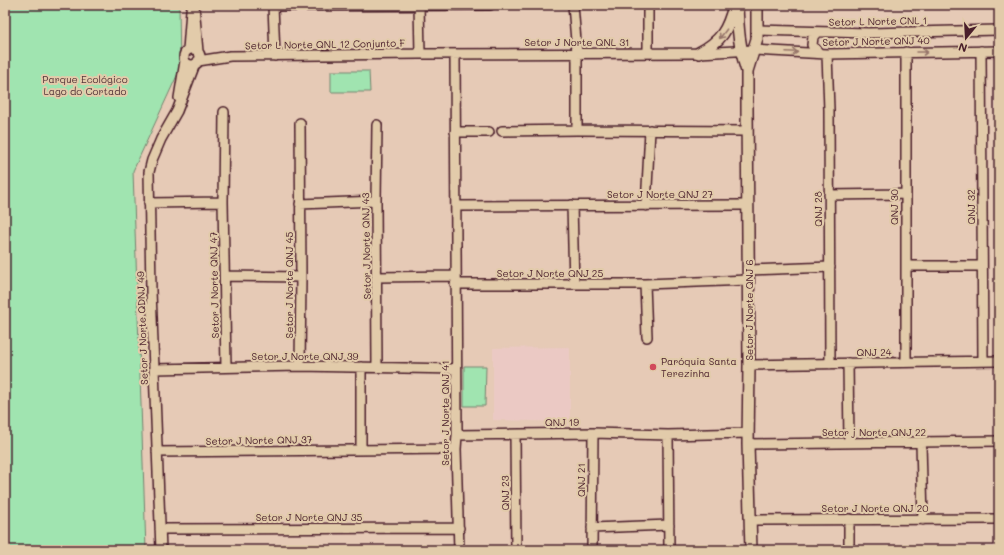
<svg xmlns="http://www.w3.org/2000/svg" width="1004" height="555" font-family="Mali,sans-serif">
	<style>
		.built { fill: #ebc9c4 }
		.green { fill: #a0e4b0; stroke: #75826e }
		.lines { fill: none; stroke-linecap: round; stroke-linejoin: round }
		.minor-casing { stroke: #4a1f2b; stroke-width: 12 }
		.major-casing { stroke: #4a1f2b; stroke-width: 14 }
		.minor { stroke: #e2cbaa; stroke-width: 9 }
		.major { stroke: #e2cbaa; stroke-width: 11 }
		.oneway { stroke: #96756a }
		.poi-dot { fill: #d1495b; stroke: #e2cbaa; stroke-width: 1.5 }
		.labels { text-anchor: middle; stroke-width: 4; stroke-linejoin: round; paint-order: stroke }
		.street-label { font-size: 10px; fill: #4a1f2b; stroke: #e2cbaa }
		.park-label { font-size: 10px; fill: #533338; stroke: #e2cbaa }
		.poi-label { font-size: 10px; fill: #4a1f2b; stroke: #e2cbaa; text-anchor: start }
	</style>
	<rect width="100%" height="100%" fill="#e6cab6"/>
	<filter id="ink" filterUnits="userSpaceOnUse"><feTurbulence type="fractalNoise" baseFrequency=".025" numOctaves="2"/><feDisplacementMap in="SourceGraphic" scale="8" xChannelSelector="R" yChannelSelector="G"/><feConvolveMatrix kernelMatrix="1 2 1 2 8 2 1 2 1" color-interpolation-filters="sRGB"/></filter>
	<g filter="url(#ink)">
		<path class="built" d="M 570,347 L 570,422 L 493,420 L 493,348 Z"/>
		<path class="green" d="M 5,5 L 179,5 L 180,69 L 133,171 L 146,550 L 5,550 Z
			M 331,71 L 369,71 L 370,92 L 331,92 Z
			M 464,366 L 486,366 L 485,406 L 464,406 Z"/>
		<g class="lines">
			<g class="minor-casing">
				<path id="minor" d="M 194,5 L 198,52
					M 273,5 L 275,56
					M 419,5 L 420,54
					M 573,5 L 577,53 L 577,130
					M 648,5 L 648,53
					M 273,6 L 490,5
					M 757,30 L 869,33 L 999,30
					M 816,33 L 813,37 L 812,45 L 819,53
					M184 57a8 8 0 1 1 16 0a8 8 0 1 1-16 0Z
					M 188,50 L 191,10
					M 981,51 L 983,361
					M 455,54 L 457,435 L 456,449 L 459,550
					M 827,54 L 829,110 L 830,364
					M 198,61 L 230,56 L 420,54 L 699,53 L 753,50 L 827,54 L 999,51
					M 179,98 L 185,61
					M 224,112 L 223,202 L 226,367
					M 377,125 L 376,201 L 377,367
					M 502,131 L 577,130 L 747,131
					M 455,132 L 489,132
					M 829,195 L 905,194
					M 149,203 L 223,202
					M 300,204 L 376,201
					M 572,205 L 574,284
					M 456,206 L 748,205
					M 646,206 L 650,130
					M 906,266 L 982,266
					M 749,270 L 830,267
					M 225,276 L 301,277
					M 377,277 L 456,276
					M 455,284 L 645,284 L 749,280
					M 645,284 L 647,337
					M 906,362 L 906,52
					M 848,363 L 849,443
					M 749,365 L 999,361
					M 300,366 L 301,277 L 300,123
					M 361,367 L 361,450
					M 155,369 L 300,366 L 456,369
					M 457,435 L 593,433 L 668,435 L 748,433
					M 515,435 L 516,550
					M 668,435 L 669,550
					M 921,443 L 923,520
					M 748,444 L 999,441
					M 157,452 L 456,449
					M 849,519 L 849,550
					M 751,520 L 999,519
					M 592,528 L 669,525
					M 160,529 L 459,528
					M 161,550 L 151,291 L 149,172 L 152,160 L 161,139 L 177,111 L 195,64
					M 592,550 L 593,433"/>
			</g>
			<g class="major-casing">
				<path id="major" d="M 737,5 C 738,30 739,46 747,71
					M 699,53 C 721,41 728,30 734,6
					M 751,550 L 748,444 L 749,365 L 747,108 L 747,71 L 757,39 L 757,5"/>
			</g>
			<use href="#minor" class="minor"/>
			<use href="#major" class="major"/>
		</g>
		<defs><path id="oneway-shaft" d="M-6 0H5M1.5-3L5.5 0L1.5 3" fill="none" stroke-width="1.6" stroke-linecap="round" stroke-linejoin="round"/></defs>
		<g class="oneway">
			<use href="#oneway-shaft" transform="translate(723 34) rotate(127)"/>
			<use href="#oneway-shaft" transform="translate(792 52) rotate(3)"/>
			<use href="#oneway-shaft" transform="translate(922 52)"/>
		</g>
	</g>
	<circle class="poi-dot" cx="653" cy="367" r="4"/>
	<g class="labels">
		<g class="street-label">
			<text transform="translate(878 21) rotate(-1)" y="4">Setor L Norte CNL 1</text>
			<text transform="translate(876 41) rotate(-1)" y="4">Setor J Norte QNJ 40</text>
			<text x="577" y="46">Setor J Norte QNL 31</text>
			<text transform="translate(325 44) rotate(-1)" y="4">Setor L Norte QNL 12 Conjunto F</text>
			<text x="660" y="198">Setor J Norte QNJ 27</text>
			<text transform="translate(894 207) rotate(-90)" y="4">QNJ 30</text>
			<text transform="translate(971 207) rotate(-91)" y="4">QNJ 32</text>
			<text transform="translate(818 209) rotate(-91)" y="4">QNJ 28</text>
			<text transform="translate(366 246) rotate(-91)" y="4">Setor J Norte QNJ 43</text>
			<text x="550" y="277">Setor J Norte QNJ 25</text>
			<text transform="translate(214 285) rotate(-91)" y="4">Setor J Norte QNJ 47</text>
			<text transform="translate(289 285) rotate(-90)" y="4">Setor J Norte QNJ 45</text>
			<text transform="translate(749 310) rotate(-90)" y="4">Setor J Norte QNJ 6</text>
			<text transform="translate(142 328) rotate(-92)" y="4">Setor J Norte QDNJ 49</text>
			<text transform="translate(874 352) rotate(-1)" y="4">QNJ 24</text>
			<text x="305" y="360">Setor J Norte QNJ 39</text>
			<text transform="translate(445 413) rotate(-90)" y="4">Setor J Norte QNJ 41</text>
			<text transform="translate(562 422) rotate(-1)" y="4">QNJ 19</text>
			<text x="874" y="436">Setor j Norte QNJ 22</text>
			<text transform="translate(259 440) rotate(-1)" y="4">Setor J Norte QNJ 37</text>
			<text transform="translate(581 480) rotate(-90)" y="4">QNJ 21</text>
			<text transform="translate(505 493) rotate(-91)" y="4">QNJ 23</text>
			<text x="875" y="512">Setor J Norte QNJ 20</text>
			<text x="309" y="521">Setor J Norte QNJ 35</text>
		</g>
		<g class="park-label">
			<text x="85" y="83">Parque Ecológico<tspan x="85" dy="12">Lago do Cortado</tspan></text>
		</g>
		<g class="poi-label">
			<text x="661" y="365">Paróquia Santa<tspan x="661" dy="12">Terezinha</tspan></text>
		</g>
	</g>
	<rect width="1004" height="555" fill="none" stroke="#e2cbaa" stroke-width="20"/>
	<rect x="10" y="10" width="984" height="535" fill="none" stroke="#4a1f2b" stroke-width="1.5" filter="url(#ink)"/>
	<g transform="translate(966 38) rotate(198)" stroke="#e2cbaa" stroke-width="3" paint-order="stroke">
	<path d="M0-3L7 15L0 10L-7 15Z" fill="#4a1f2b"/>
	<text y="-6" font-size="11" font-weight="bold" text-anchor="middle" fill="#4a1f2b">N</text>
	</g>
</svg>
